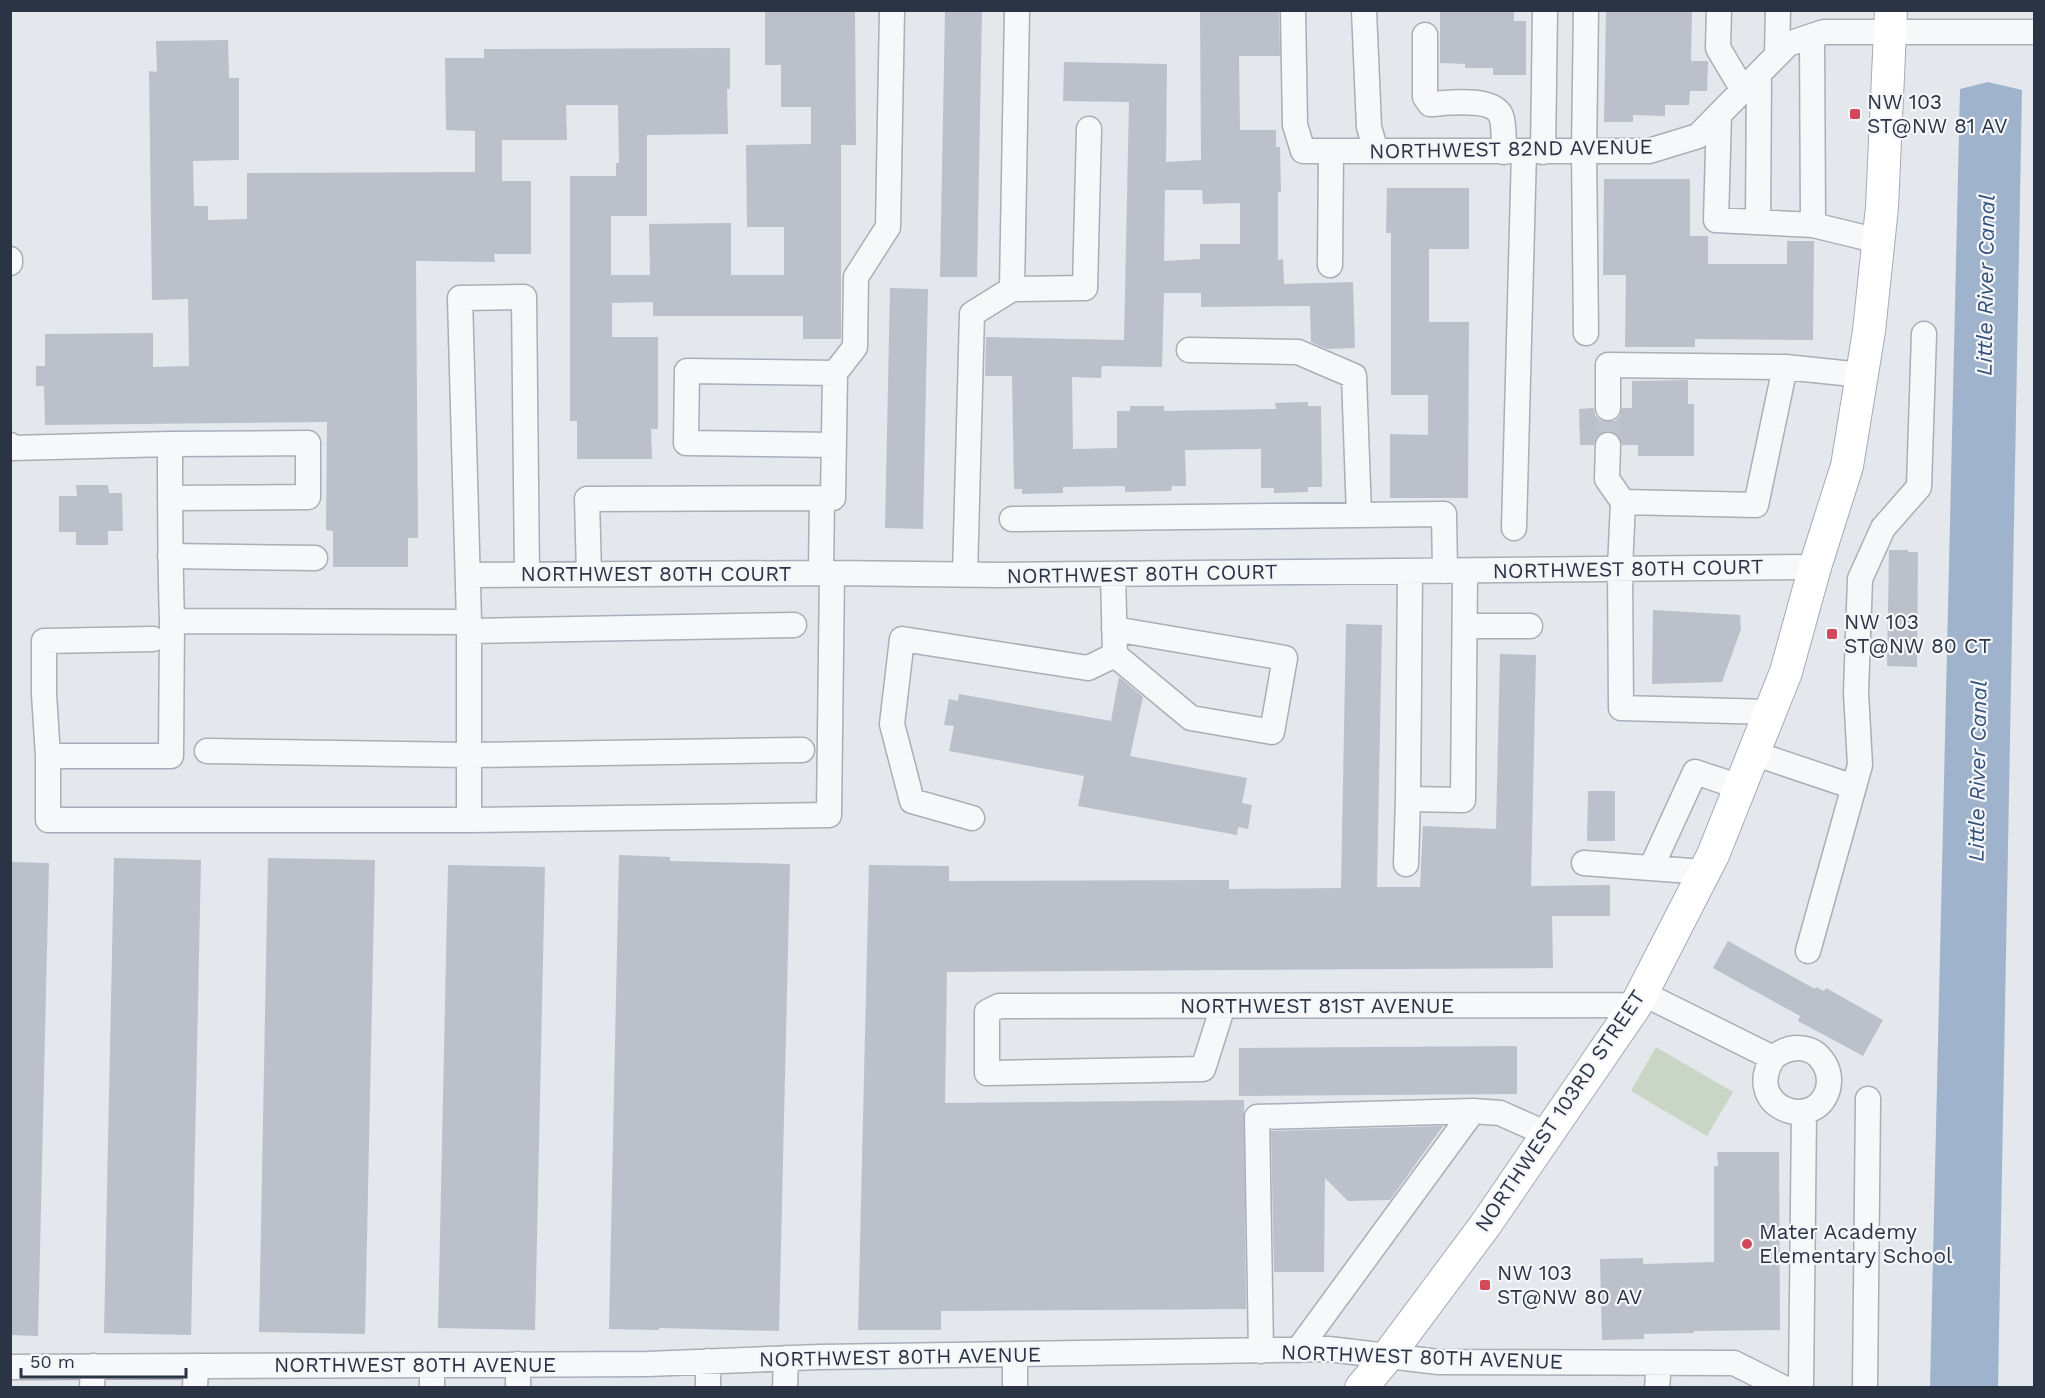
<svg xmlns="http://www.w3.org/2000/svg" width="2045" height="1398" font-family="'Work Sans',sans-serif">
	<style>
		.green { fill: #c9d6c5 }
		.water { fill: #9fb4cc }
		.building { fill: #bbc0ca; fill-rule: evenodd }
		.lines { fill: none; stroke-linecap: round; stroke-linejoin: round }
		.minor-tunnel { stroke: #bfc3cb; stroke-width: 24; stroke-dasharray: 24 12; stroke-linecap: butt }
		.minor-casing { stroke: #a9aeb7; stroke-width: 27 }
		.major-casing { stroke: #a3abb8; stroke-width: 34 }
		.minor { stroke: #f7f8fa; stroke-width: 24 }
		.major { stroke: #fff; stroke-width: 32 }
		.poi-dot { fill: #d1495b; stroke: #f4f6f9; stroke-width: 2 }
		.labels { text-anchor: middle; stroke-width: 4.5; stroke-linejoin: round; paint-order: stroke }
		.poi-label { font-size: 21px; fill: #2b3445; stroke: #f4f6f9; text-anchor: start }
		.street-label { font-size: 21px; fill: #2b3445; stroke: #f4f6f9 }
		.water-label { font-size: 22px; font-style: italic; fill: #34527a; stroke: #f4f6f9 }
	</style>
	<rect width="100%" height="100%" fill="#e4e7ec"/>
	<path class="green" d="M 1656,1047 L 1733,1092 L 1707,1136 L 1631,1091 Z"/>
	<path class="water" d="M 1988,82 L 2022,90 L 1998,1387 L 1930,1388 L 1960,89 Z"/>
	<path class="building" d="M 765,10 L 855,10 L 856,145 L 841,145 L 841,339 L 803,339 L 803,316 L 653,316 L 653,302 L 612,303 L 612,337 L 658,337 L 658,429 L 651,429 L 652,459 L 577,459 L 577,421 L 570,421 L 570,176 L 616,176 L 616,163 L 619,163 L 618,105 L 566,105 L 567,140 L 502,140 L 502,181 L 531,181 L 531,254 L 494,254 L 495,262 L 416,261 L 418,538 L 408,538 L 408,567 L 333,567 L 333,531 L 326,530 L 327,422 L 45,425 L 44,386 L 36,386 L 36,366 L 45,366 L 45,334 L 153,333 L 153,367 L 189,366 L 188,299 L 152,300 L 149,71 L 157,72 L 156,41 L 228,40 L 229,78 L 239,78 L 239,160 L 193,161 L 194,206 L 208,206 L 208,220 L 247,219 L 247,173 L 475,172 L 475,131 L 446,130 L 445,58 L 484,58 L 484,49 L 730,48 L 730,89 L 727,89 L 728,134 L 647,135 L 647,216 L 611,216 L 611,275 L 650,275 L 649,224 L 731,223 L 731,275 L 784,275 L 784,227 L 747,227 L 746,145 L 811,144 L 811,107 L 781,107 L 781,65 L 765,65 Z
		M 945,10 L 982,10 L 977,277 L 940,277 Z
		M 1200,10 L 1279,10 L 1280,56 L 1239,56 L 1240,130 L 1276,130 L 1276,147 L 1280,147 L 1281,192 L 1278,192 L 1278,260 L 1283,259 L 1284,284 L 1353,282 L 1355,348 L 1327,349 L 1311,342 L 1310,306 L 1201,307 L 1201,293 L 1164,293 L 1162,367 L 1102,366 L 1101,378 L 1072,377 L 1073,449 L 1117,448 L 1117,411 L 1130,411 L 1130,406 L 1164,406 L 1164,411 L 1276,409 L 1275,403 L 1308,402 L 1308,406 L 1321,406 L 1322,487 L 1308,487 L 1308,492 L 1274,493 L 1274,488 L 1261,488 L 1261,449 L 1185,450 L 1186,486 L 1172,486 L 1171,491 L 1125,492 L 1125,486 L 1063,487 L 1063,493 L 1022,494 L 1022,489 L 1014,489 L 1012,376 L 985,376 L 986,337 L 1124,340 L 1129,102 L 1063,101 L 1064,62 L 1167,64 L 1166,162 L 1201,160 ZM 1165,190 L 1202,190 L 1203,204 L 1240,203 L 1240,244 L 1200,244 L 1200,259 L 1164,261 Z
		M 1440,10 L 1514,10 L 1514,21 L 1526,21 L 1526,75 L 1493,75 L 1493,68 L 1465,68 L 1465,64 L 1440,63 Z
		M 1606,10 L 1692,10 L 1691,61 L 1708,61 L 1707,91 L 1690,91 L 1689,105 L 1665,105 L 1665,116 L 1633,115 L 1633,122 L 1604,122 Z
		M 1604,179 L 1690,179 L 1690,236 L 1708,236 L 1708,264 L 1787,264 L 1787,241 L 1814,241 L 1813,340 L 1695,339 L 1695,347 L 1625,347 L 1626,275 L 1603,275 Z
		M 1387,188 L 1469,188 L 1469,249 L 1429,249 L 1429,322 L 1469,322 L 1468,498 L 1390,498 L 1390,434 L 1428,435 L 1428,395 L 1391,395 L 1391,233 L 1386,233 Z
		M 890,288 L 928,289 L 923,529 L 885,528 Z
		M 1688,380 L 1688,404 L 1694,404 L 1694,456 L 1638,456 L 1638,445 L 1622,445 L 1620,438 L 1615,433 L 1609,431 L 1602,432 L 1596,437 L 1594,445 L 1580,445 L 1579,409 L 1594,408 L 1595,415 L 1600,420 L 1609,422 L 1615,421 L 1620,416 L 1622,408 L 1632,408 L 1632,381 Z
		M 76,485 L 108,485 L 109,493 L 122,493 L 123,531 L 108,531 L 108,545 L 76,545 L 76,532 L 59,532 L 59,496 L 77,496 Z
		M 1889,550 L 1908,550 L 1908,552 L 1918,552 L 1917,667 L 1887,666 Z
		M 1653,610 L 1740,615 L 1741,629 L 1722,682 L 1652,684 Z
		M 1346,624 L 1382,625 L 1377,887 L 1420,887 L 1423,826 L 1496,829 L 1500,654 L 1536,655 L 1531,886 L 1610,885 L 1610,916 L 1552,916 L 1553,968 L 947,972 L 945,1103 L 1244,1100 L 1246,1309 L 941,1311 L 941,1330 L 858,1330 L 869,865 L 949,866 L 949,881 L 1229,880 L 1229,889 L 1341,888 Z
		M 1119,677 L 1143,697 L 1130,756 L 1247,778 L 1242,803 L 1252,805 L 1248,829 L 1238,827 L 1237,835 L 1078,806 L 1084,776 L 949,751 L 954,726 L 944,725 L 949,699 L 958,701 L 959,694 L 1111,721 Z
		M 1588,791 L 1615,791 L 1615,841 L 1587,841 Z
		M 619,855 L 670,857 L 670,861 L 790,864 L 779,1331 L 659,1328 L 659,1330 L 609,1329 Z
		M 114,858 L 201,860 L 191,1335 L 104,1333 Z
		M 268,858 L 375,860 L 365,1334 L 259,1332 Z
		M 10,862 L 49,863 L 38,1336 L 10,1335 Z
		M 448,865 L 545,867 L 535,1330 L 438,1328 Z
		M 1728,941 L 1815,989 L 1816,987 L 1824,991 L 1826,988 L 1883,1020 L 1863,1056 L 1798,1021 L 1800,1016 L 1713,968 Z
		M 1517,1046 L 1517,1094 L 1239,1096 L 1239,1048 Z
		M 1443,1126 L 1390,1200 L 1348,1201 L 1325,1178 L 1324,1272 L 1274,1272 L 1271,1131 Z
		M 1717,1152 L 1779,1152 L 1780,1330 L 1694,1331 L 1694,1333 L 1644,1334 L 1644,1339 L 1602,1340 L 1600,1259 L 1643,1258 L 1643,1264 L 1714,1262 L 1714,1166 L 1718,1166 Z"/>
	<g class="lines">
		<path class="minor-tunnel" d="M 1608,445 L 1608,408"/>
		<g class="minor-casing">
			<path id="minor" d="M 1293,10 L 1295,125 L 1303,151 L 1649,151 L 1698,136 L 1788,44 L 1824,32 L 2034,32
				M 1364,10 L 1369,127 L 1376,151
				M 1719,10 L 1718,48 L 1743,90
				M 1425,35 L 1425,97 L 1430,104 C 1449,103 1497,96 1502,119 C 1504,129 1504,141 1504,152
				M 1812,36 L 1813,225 L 1879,241
				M 1777,54 L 1778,10
				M 1719,115 L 1716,220 L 1813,225
				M 1543,152 L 1545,10
				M 1758,222 L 1759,74
				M 10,259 L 10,263
				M 1330,265 L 1331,151
				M 1012,289 L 1017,10
				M 1586,333 L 1584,151 L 1586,10
				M 1189,350 L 1298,352 L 1354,376 L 1359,515
				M 835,373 L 855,347 L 856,277 L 888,227 L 892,10
				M 1608,408 L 1608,365 L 1785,367
				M 10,445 L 12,448 L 170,444
				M 1608,445 L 1607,479 L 1623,502
				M 170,498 L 308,497 L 308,443 L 170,444 C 170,503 170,562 172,621 L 469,622 L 460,298 L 524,297 L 527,574
				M 822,498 L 833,498 L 835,373 L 687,371 L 686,443 L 834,445
				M 1012,519 L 1444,514 L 1445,571
				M 1514,528 L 1524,152
				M 170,556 L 315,558
				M 1410,571 L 1408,799 L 1463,800 L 1465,571
				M 589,574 L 587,499 L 822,498 L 821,573
				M 1113,574 L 1115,655 L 1191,718 L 1272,732 L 1285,658 L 1114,629
				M 469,575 L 832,573 L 1000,575 L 1815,567
				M 965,575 L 972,314 L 1012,289 L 1085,288 L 1089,129
				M 1465,626 L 1530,626
				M 469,631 L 794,625
				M 153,639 L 44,641 L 44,694 L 48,756 L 171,756 L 172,621
				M 1770,712 L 1621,708 L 1620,569 L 1623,502 L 1756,505 L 1785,367 L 1862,375
				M 207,751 L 469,755 L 802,750
				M 1753,753 L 1854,787
				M 48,756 L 48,820 L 469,820 L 469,622
				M 972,818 L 912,801 L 892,724 L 902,639 L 1088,668 L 1115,655
				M 469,820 L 829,815 L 832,573
				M 1584,863 L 1704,872
				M 1406,864 L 1408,799
				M 1651,868 L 1695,772 L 1740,787
				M 1808,951 L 1860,765 L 1856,693 L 1860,579 L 1883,528 L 1919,487 L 1924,334
				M 1642,993 L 1773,1058 C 1788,1045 1812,1043 1824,1063 C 1829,1071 1830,1080 1828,1089 C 1815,1134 1742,1107 1773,1058
				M 1223,1006 L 1203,1069 L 987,1073 L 987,1012 L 999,1006 L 1636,1005
				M 1298,1350 L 1473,1111 L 1500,1113 L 1547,1134
				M 1261,1351 L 1257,1117 L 1473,1111
				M 708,1361 L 708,1388
				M 518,1364 L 518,1388
				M 10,1367 L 648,1364 L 820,1357 L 1328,1349 L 1439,1362 L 1734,1363 L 1784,1388
				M 92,1388 L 93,1366
				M 195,1388 L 196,1366
				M 432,1388 L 432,1365
				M 785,1388 L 786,1358
				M 1015,1388 L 1015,1354
				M 1657,1388 L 1659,1363
				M 1801,1388 L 1804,1112
				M 1865,1388 L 1868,1099"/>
		</g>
		<g class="major-casing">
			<path id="major" d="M 1361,1388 L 1387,1357 L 1486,1224 L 1636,1005 L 1713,855 L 1786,672 L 1815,567 L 1847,466 L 1869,331 L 1882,207 L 1891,10"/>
		</g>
		<use href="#minor" class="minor"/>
		<use href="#major" class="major"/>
	</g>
	<g class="poi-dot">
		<rect x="1849" y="108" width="12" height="12" rx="3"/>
		<rect x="1826" y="628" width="12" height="12" rx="3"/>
		<circle cx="1747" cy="1244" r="6"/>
		<rect x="1479" y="1279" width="12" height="12" rx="3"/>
	</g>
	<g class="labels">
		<g class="poi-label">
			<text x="1867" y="109">NW 103<tspan x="1867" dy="24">ST@NW 81 AV</tspan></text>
			<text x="1844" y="629">NW 103<tspan x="1844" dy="24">ST@NW 80 CT</tspan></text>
			<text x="1759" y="1239">Mater Academy<tspan x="1759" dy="24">Elementary School</tspan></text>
			<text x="1497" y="1280">NW 103<tspan x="1497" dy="24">ST@NW 80 AV</tspan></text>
		</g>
		<g class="street-label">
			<text transform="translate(1511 149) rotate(-1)" y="7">NORTHWEST 82ND AVENUE</text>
			<text transform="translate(1628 569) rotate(-1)" y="7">NORTHWEST 80TH COURT</text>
			<text x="656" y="581">NORTHWEST 80TH COURT</text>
			<text transform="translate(1142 574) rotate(-1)" y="7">NORTHWEST 80TH COURT</text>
			<text x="1317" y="1013">NORTHWEST 81ST AVENUE</text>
			<text transform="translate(1560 1111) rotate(-56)" y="7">NORTHWEST 103RD STREET</text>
			<text transform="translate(900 1357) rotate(-1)" y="7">NORTHWEST 80TH AVENUE</text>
			<text transform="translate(1422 1357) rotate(2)" y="7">NORTHWEST 80TH AVENUE</text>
			<text x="415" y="1372">NORTHWEST 80TH AVENUE</text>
		</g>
		<g class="water-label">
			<text transform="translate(1985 285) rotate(-89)" y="8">Little River Canal</text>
			<text transform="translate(1977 771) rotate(-89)" y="8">Little River Canal</text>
		</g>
	</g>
	<rect width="2045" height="1398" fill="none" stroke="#2b3445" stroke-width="24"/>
	<path d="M21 1368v9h165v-9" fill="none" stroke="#2b3445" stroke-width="3"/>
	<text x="30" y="1368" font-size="18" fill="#2b3445" stroke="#f4f6f9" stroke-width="4.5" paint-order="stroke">50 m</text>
</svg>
